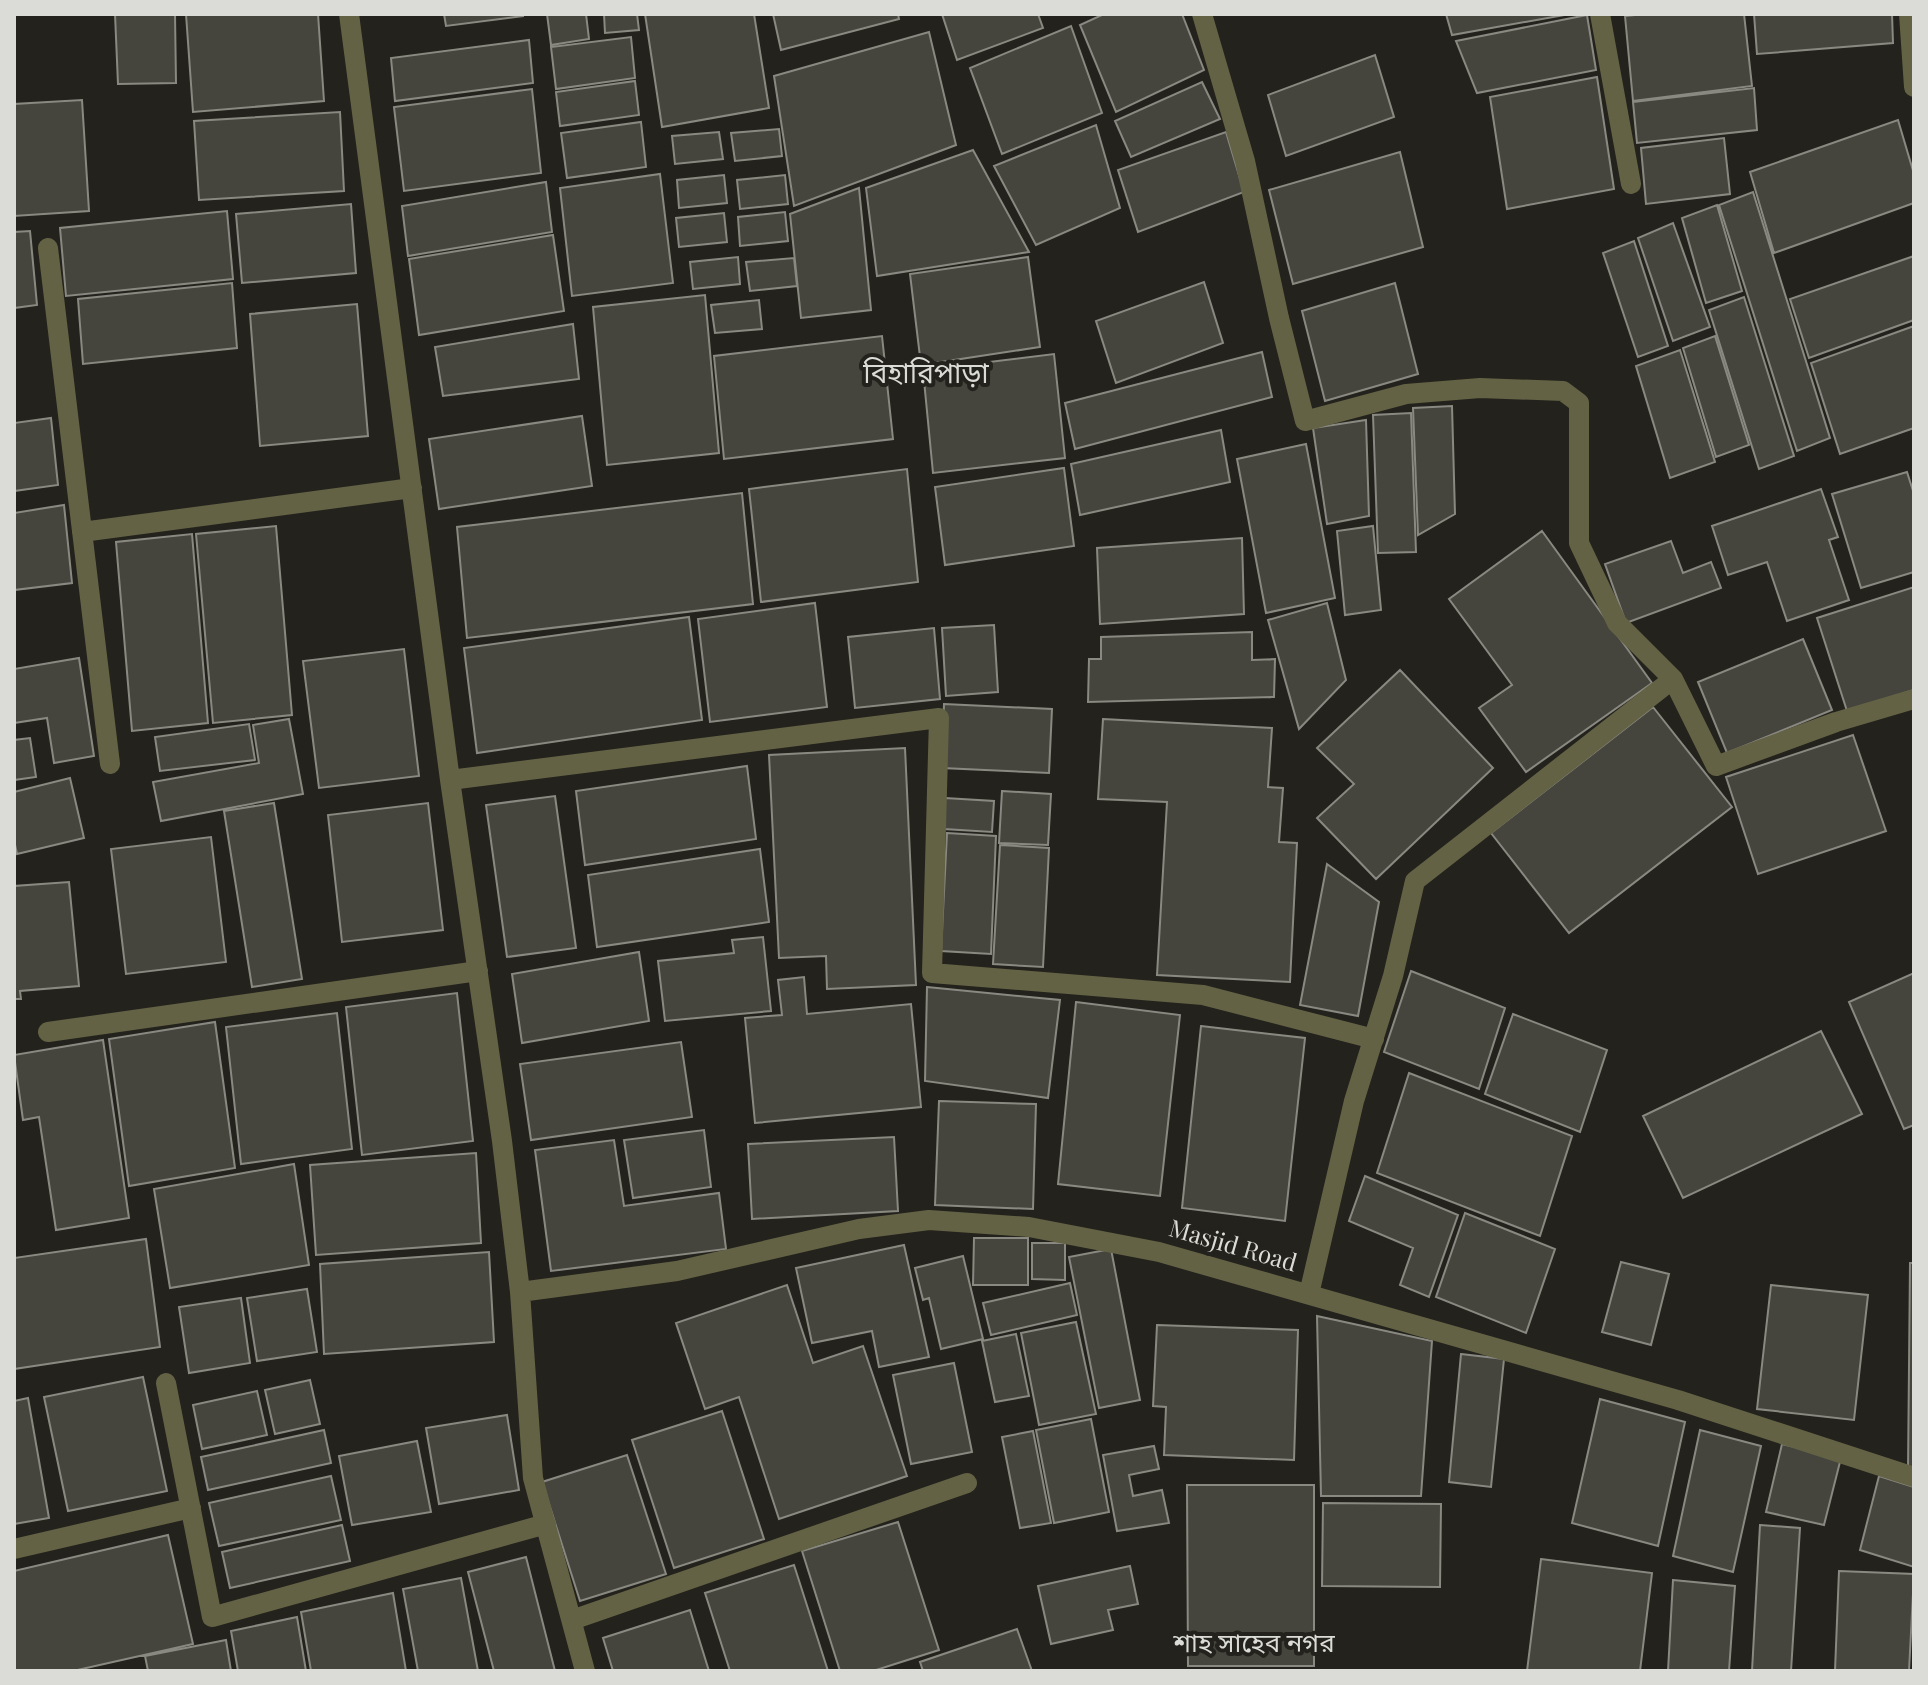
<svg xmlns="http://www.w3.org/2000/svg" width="1928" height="1685" font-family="'Playfair Display','Noto Sans Bengali',serif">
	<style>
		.building { fill: #45453e; stroke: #898981; stroke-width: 2 }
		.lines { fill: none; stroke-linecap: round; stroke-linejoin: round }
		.minor { stroke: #636245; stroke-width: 20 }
		.labels { text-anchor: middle; stroke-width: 8; stroke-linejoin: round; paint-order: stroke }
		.street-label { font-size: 24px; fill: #dbdbd7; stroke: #23221c }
		.neighbourhood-label { font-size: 26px; fill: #dbdbd7; stroke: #23221c }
		.quarter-label { font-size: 28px; fill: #dbdbd7; stroke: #23221c }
	</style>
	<rect width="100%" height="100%" fill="#23221c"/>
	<path class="building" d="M 115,14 L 175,14 L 176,83 L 118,84 Z
		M 186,14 L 318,14 L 324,101 L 193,112 Z
		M 444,14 L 523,14 L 523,16 L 446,26 Z
		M 547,14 L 586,14 L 589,39 L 551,45 Z
		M 604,14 L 637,14 L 639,30 L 605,33 Z
		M 645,14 L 754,14 L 769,108 L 662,127 Z
		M 773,14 L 898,14 L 899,19 L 781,50 Z
		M 942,14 L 1038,14 L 1043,28 L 957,60 Z
		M 1104,14 L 1182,14 L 1204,70 L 1116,112 L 1080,25 Z
		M 1446,14 L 1570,14 L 1452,35 Z
		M 1646,14 L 1744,14 L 1752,86 L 1633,101 L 1625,16 Z
		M 1754,14 L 1892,14 L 1893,43 L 1757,54 Z
		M 1587,15 L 1596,70 L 1477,93 L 1456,41 Z
		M 1071,26 L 1102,113 L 1002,154 L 970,68 Z
		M 929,32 L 956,145 L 794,206 L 774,76 Z
		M 631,37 L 635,78 L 556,89 L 551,47 Z
		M 529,40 L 533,83 L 395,101 L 391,58 Z
		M 1375,55 L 1394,117 L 1286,156 L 1268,95 Z
		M 1597,77 L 1614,189 L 1507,209 L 1490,97 Z
		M 635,81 L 639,115 L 560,126 L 556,92 Z
		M 1202,82 L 1220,119 L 1131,157 L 1115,121 Z
		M 1754,88 L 1757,130 L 1637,143 L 1633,102 Z
		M 532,89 L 541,173 L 404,191 L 394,107 Z
		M 82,100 L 89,211 L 14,216 L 14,104 Z
		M 340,112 L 344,191 L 199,200 L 194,121 Z
		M 1898,120 L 1914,174 L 1914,203 L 1774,253 L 1750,172 Z
		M 641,122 L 646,167 L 567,178 L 561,133 Z
		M 1096,125 L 1120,208 L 1036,245 L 994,166 Z
		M 779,129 L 782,156 L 735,161 L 731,133 Z
		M 719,132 L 723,159 L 675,164 L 672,136 Z
		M 1226,132 L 1244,192 L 1138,232 L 1118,170 Z
		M 1724,138 L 1730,194 L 1646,204 L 1641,148 Z
		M 973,150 L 1029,252 L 877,276 L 866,188 Z
		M 1400,152 L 1423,247 L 1293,284 L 1269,190 Z
		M 660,174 L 673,283 L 572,296 L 560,188 Z
		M 724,175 L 727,203 L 679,208 L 677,180 Z
		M 785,175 L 788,204 L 740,209 L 737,180 Z
		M 546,182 L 552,232 L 408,256 L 402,206 Z
		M 859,188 L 871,310 L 801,318 L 790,214 Z
		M 1753,192 L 1830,438 L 1797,451 L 1719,205 Z
		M 351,204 L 356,273 L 242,283 L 236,214 Z
		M 1717,205 L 1742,291 L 1706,303 L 1682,218 Z
		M 227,211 L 233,279 L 66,296 L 60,228 Z
		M 785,212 L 788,241 L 740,246 L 738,217 Z
		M 724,213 L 727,242 L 679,247 L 676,218 Z
		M 1673,223 L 1710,327 L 1673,341 L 1638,238 Z
		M 30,231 L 37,305 L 14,308 L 14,232 Z
		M 553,235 L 564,311 L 419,335 L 409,259 Z
		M 1634,241 L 1668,346 L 1638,357 L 1603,253 Z
		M 1914,256 L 1914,320 L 1809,358 L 1790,299 Z
		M 738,257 L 740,284 L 693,289 L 690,262 Z
		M 1028,257 L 1040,347 L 921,365 L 910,274 Z
		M 794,258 L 797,286 L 750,291 L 746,262 Z
		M 1204,282 L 1223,343 L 1116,383 L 1096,321 Z
		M 232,283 L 237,348 L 83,364 L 78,299 Z
		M 1395,283 L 1418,374 L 1325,401 L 1302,311 Z
		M 705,295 L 719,453 L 607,465 L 593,307 Z
		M 1744,297 L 1794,456 L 1759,469 L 1709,310 Z
		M 759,300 L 762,329 L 715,333 L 711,305 Z
		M 357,304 L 368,436 L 260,446 L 250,314 Z
		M 573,324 L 579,379 L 443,396 L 435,347 Z
		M 1914,326 L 1914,428 L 1840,454 L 1811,363 Z
		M 882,336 L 893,439 L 724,459 L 714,356 Z
		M 1715,336 L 1749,445 L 1716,457 L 1683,348 Z
		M 1680,350 L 1715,462 L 1670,478 L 1636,366 Z
		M 1262,352 L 1272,397 L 1075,449 L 1065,403 Z
		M 1054,354 L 1065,458 L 933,473 L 923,370 Z
		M 1452,406 L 1455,514 L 1418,535 L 1413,408 Z
		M 1411,413 L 1416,552 L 1378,553 L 1373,415 Z
		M 582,416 L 592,486 L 439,509 L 429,439 Z
		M 51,418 L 58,485 L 14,491 L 14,423 Z
		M 1366,420 L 1369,516 L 1327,524 L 1313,428 Z
		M 1221,430 L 1230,482 L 1080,515 L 1071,464 Z
		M 1306,444 L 1335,598 L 1266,613 L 1237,459 Z
		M 1064,468 L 1074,546 L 945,565 L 935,487 Z
		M 907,469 L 918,582 L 761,602 L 749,489 Z
		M 1907,472 L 1914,494 L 1914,572 L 1861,588 L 1832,494 Z
		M 1821,489 L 1838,537 L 1829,540 L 1849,600 L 1787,621 L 1767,562 L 1728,575 L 1712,526 Z
		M 742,493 L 753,604 L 467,638 L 457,527 Z
		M 64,505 L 72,583 L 14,590 L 14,513 Z
		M 276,526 L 292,715 L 213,723 L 196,534 Z
		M 1373,526 L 1381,610 L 1345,615 L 1337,531 Z
		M 1542,531 L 1652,683 L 1526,772 L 1479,708 L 1512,685 L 1449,599 Z
		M 192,534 L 208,723 L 132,731 L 116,542 Z
		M 1242,538 L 1244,614 L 1100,624 L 1097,548 Z
		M 1671,541 L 1683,573 L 1711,562 L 1721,588 L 1626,623 L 1605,564 Z
		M 1914,587 L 1914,690 L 1847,711 L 1817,618 Z
		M 815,603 L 827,707 L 710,722 L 698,619 Z
		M 1327,603 L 1346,680 L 1299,729 L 1268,620 Z
		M 689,617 L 702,720 L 477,753 L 464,648 Z
		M 994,625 L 998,692 L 946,696 L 942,628 Z
		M 934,628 L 940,699 L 855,708 L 848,637 Z
		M 1252,632 L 1252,660 L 1275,659 L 1274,697 L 1088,702 L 1089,659 L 1101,659 L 1101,637 Z
		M 1803,639 L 1832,710 L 1727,753 L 1698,682 Z
		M 404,649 L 419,776 L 319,788 L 303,661 Z
		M 79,658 L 94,756 L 54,763 L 47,718 L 14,723 L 14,669 Z
		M 1400,670 L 1493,768 L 1376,879 L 1317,818 L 1354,784 L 1317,748 Z
		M 944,704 L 1052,709 L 1049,773 L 942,768 Z
		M 1653,707 L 1732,807 L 1569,933 L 1491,833 Z
		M 289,719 L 303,794 L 161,821 L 153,782 L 259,763 L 253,725 Z
		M 1103,719 L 1272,728 L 1268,787 L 1283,788 L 1279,842 L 1297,843 L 1290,982 L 1157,975 L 1167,802 L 1098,799 Z
		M 249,724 L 255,760 L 160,771 L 155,737 Z
		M 1853,735 L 1886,831 L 1758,874 L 1726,777 Z
		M 30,738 L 36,777 L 14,780 L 14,740 Z
		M 905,748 L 916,985 L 827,989 L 826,956 L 779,958 L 769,755 Z
		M 747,766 L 756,839 L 585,865 L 576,791 Z
		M 70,778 L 84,838 L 17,854 L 14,840 L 14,792 Z
		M 1002,791 L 1051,794 L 1048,845 L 999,843 Z
		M 555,796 L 576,948 L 507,957 L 486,805 Z
		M 945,798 L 994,801 L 992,832 L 944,829 Z
		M 274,803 L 302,979 L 252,987 L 224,811 Z
		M 428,803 L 443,930 L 342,942 L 328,815 Z
		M 947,833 L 996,836 L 991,954 L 941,951 Z
		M 211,837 L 226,962 L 126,974 L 111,849 Z
		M 1000,845 L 1049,848 L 1043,967 L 993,964 Z
		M 760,849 L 769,922 L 597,947 L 588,875 Z
		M 1327,864 L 1379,902 L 1358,1016 L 1300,1005 Z
		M 69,882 L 79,986 L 20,991 L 21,999 L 14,999 L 14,886 Z
		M 763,937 L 771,1011 L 665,1021 L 658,961 L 734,953 L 732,940 Z
		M 639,952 L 649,1021 L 522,1043 L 512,974 Z
		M 1411,971 L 1505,1008 L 1479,1089 L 1384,1052 Z
		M 1914,973 L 1914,1125 L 1904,1129 L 1849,1002 Z
		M 804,977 L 807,1014 L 911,1004 L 921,1107 L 755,1123 L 745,1018 L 782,1015 L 778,980 Z
		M 927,987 L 1060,1000 L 1048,1098 L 925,1081 Z
		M 457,993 L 473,1141 L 362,1155 L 346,1007 Z
		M 1076,1002 L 1180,1015 L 1160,1196 L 1058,1184 Z
		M 337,1013 L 352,1149 L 241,1164 L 226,1027 Z
		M 1513,1014 L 1607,1050 L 1580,1132 L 1485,1094 Z
		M 215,1022 L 235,1168 L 129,1186 L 109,1039 Z
		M 1201,1026 L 1305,1038 L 1285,1221 L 1182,1208 Z
		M 1821,1031 L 1862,1114 L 1683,1198 L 1643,1116 Z
		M 103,1040 L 129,1218 L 56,1230 L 39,1117 L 23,1120 L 14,1055 Z
		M 681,1042 L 692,1117 L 531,1140 L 520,1064 Z
		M 1409,1073 L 1572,1136 L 1540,1236 L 1377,1173 Z
		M 939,1101 L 1036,1104 L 1033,1209 L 935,1205 Z
		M 704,1130 L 711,1187 L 633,1198 L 624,1140 Z
		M 894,1137 L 898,1211 L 752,1219 L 748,1144 Z
		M 614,1140 L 624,1206 L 719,1193 L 726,1249 L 551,1271 L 535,1150 Z
		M 476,1153 L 481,1243 L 316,1255 L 310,1165 Z
		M 294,1164 L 309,1265 L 170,1288 L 154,1189 Z
		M 1365,1176 L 1458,1215 L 1429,1297 L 1400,1285 L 1413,1248 L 1349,1221 Z
		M 1465,1213 L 1555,1249 L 1526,1333 L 1436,1297 Z
		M 974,1238 L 1028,1238 L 1028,1285 L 973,1285 Z
		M 146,1239 L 160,1347 L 14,1369 L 14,1258 Z
		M 1032,1243 L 1065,1243 L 1065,1280 L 1032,1279 Z
		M 904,1245 L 929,1357 L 879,1367 L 872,1331 L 812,1343 L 796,1268 Z
		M 1111,1249 L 1140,1400 L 1099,1408 L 1069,1257 Z
		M 489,1252 L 494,1342 L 324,1354 L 320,1264 Z
		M 963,1256 L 983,1339 L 941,1349 L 929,1298 L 923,1300 L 915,1268 Z
		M 1621,1262 L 1669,1274 L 1651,1345 L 1602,1332 Z
		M 1910,1263 L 1914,1263 L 1914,1471 L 1908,1471 Z
		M 1070,1283 L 1077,1315 L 991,1335 L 983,1303 Z
		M 787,1285 L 813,1363 L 863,1346 L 907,1476 L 779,1519 L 739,1397 L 705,1409 L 676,1323 Z
		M 1771,1285 L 1868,1295 L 1854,1420 L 1757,1409 Z
		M 307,1289 L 317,1352 L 257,1361 L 247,1298 Z
		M 241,1298 L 250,1363 L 189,1373 L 179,1307 Z
		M 1317,1316 L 1432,1341 L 1421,1496 L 1321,1496 Z
		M 1076,1322 L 1096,1414 L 1039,1425 L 1021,1333 Z
		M 1157,1325 L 1298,1330 L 1294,1460 L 1164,1455 L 1166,1407 L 1153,1406 Z
		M 1016,1334 L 1029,1396 L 995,1402 L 982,1341 Z
		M 1461,1354 L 1504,1359 L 1491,1487 L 1449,1482 Z
		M 954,1363 L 972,1452 L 911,1464 L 893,1375 Z
		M 143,1377 L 167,1491 L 68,1511 L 44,1397 Z
		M 310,1380 L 320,1424 L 275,1434 L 265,1390 Z
		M 257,1391 L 267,1435 L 202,1449 L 193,1405 Z
		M 28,1398 L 49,1518 L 14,1524 L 14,1401 Z
		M 1600,1399 L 1685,1422 L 1658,1546 L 1572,1523 Z
		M 722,1411 L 764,1539 L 674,1568 L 632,1440 Z
		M 507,1415 L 519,1490 L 439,1504 L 426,1428 Z
		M 1091,1419 L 1109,1512 L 1054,1523 L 1036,1430 Z
		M 324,1430 L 331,1463 L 208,1490 L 201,1457 Z
		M 1700,1430 L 1761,1446 L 1733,1572 L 1673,1556 Z
		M 1033,1431 L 1051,1523 L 1020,1528 L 1002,1437 Z
		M 417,1441 L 431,1512 L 352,1525 L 339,1456 Z
		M 1782,1444 L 1841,1458 L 1824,1525 L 1766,1512 Z
		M 1154,1446 L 1159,1469 L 1129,1475 L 1133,1496 L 1162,1490 L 1169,1523 L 1117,1531 L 1103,1455 Z
		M 627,1455 L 666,1574 L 580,1601 L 542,1482 Z
		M 331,1476 L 341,1520 L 219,1546 L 209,1503 Z
		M 1879,1476 L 1914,1487 L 1914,1567 L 1860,1550 Z
		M 1187,1485 L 1314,1485 L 1314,1666 L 1188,1666 Z
		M 1323,1503 L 1441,1504 L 1440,1587 L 1322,1586 Z
		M 898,1522 L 939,1650 L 873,1671 L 840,1671 L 802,1551 Z
		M 342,1525 L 350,1561 L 230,1588 L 222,1552 Z
		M 1760,1525 L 1800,1528 L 1791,1671 L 1752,1671 Z
		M 168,1535 L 193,1644 L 73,1671 L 14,1671 L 14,1571 Z
		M 526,1557 L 555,1671 L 494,1671 L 468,1572 Z
		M 1541,1559 L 1652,1573 L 1640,1671 L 1527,1671 Z
		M 794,1565 L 828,1671 L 730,1671 L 705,1593 Z
		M 1130,1566 L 1138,1604 L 1108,1610 L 1113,1630 L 1051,1644 L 1038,1586 Z
		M 1839,1571 L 1914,1574 L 1909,1671 L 1835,1671 Z
		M 461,1578 L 478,1671 L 418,1671 L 403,1589 Z
		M 1673,1580 L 1735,1586 L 1729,1671 L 1668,1671 Z
		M 393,1593 L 406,1671 L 311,1671 L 301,1612 Z
		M 690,1610 L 709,1671 L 613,1671 L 603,1638 Z
		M 297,1617 L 306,1671 L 238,1671 L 231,1631 Z
		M 1017,1629 L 1032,1671 L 923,1671 L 920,1662 Z
		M 226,1640 L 231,1671 L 148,1671 L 145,1656 Z"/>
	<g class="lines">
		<path class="minor" d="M 349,14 L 450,780 L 502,1141 L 520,1292 L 533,1478 L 585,1671
			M 1202,14 L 1245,161 L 1279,318 L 1305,421 L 1406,394 L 1480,388 L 1563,391 L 1579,403 L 1579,543 L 1617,623 L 1673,679 L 1716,766 L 1836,722 L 1914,699
			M 1600,14 L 1631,184
			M 1909,14 L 1914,87
			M 48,248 L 110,764
			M 82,532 L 412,488
			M 450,780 L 939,718 L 932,973 L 1203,995 L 1374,1039
			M 48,1032 L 478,971
			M 520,1292 L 677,1271 L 859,1229 L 929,1220 L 1029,1227 L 1159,1252 L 1678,1400 L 1914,1477
			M 1309,1294 L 1354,1101 L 1393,976 L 1415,881 L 1673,679
			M 166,1383 L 212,1617 L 546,1524
			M 14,1549 L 191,1508
			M 572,1620 L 967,1483"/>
	</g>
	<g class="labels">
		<g class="street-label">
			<text transform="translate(1233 1246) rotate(16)" y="8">Masjid Road</text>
		</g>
		<g class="neighbourhood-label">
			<text x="1254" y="1652">শাহ সাহেব নগর</text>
		</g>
		<g class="quarter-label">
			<text x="926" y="383">বিহারিপাড়া</text>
		</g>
	</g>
	<rect width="1928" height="1685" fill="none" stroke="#dbdbd7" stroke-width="32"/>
</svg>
